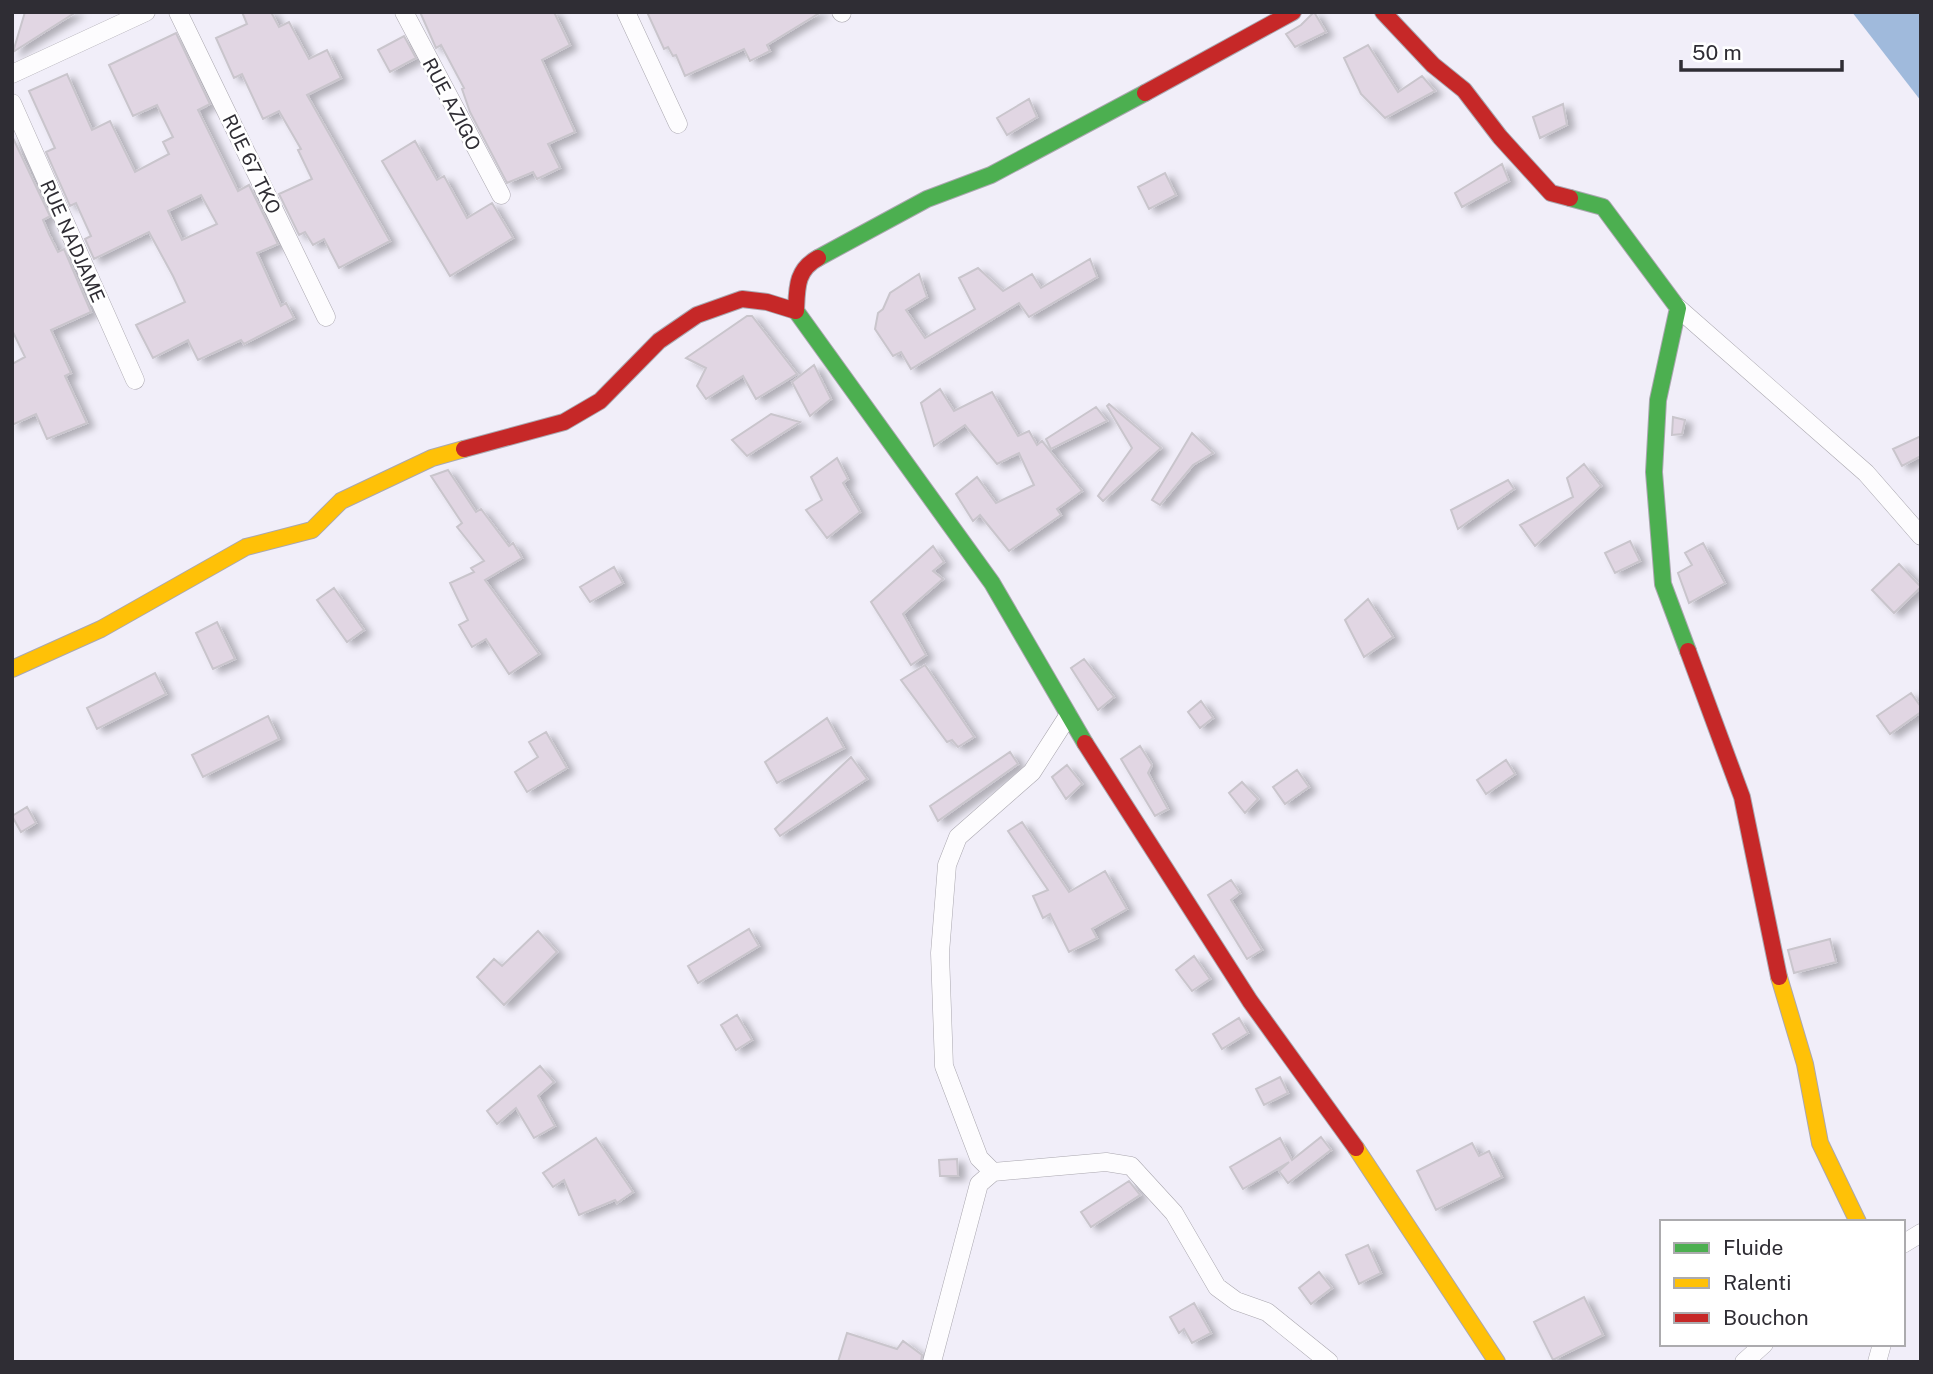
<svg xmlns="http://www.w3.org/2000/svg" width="1933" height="1374" font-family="'Public Sans',sans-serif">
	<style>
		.water { fill: #a0badc }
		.building { fill: #e1d6e3; stroke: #c9c5cc; stroke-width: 2; fill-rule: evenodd; filter: url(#shadow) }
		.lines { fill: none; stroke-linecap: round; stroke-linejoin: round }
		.street-casing { stroke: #aaa7af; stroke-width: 19 }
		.fast-casing { stroke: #aaa7af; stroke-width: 18 }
		.slow-casing { stroke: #aaa7af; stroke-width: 18 }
		.jam-casing { stroke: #aaa7af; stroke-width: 18 }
		.street { stroke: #fdfcfe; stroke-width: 18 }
		.fast { stroke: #4caf50; stroke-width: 16 }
		.slow { stroke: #ffc107; stroke-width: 16 }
		.jam { stroke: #c62828; stroke-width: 16 }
		.labels { text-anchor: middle; stroke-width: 5; stroke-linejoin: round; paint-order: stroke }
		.street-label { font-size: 19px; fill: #2f2d34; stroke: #fff }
	</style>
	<defs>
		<filter id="shadow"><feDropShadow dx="7" dy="4" stdDeviation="3.5" flood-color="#0004"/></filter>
	</defs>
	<rect width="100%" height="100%" fill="#f1eef9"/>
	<path class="water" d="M 1852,12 L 1921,12 L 1921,101 Z"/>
	<path class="building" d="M 25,12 L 76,12 L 13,52 Z
		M 242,12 L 271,12 L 279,27 L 289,22 L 309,59 L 327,50 L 341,78 L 307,95 L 390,241 L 339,268 L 324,239 L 313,245 L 305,232 L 299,235 L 279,194 L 312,179 L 298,150 L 301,149 L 279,111 L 263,119 L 242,74 L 234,78 L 216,38 L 247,24 Z
		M 420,12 L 554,12 L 570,45 L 542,60 L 575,132 L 548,144 L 560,168 L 537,179 L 533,172 L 507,183 L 470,112 L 462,89 L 464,88 L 441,45 L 436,48 Z
		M 647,12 L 821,12 L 767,45 L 770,51 L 750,61 L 744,49 L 685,76 L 676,55 L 673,56 L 668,47 L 664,49 Z
		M 1314,12 L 1326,32 L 1295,47 L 1286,34 L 1301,25 Z
		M 176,33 L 210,104 L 198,110 L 238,191 L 249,185 L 278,244 L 257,253 L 281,306 L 286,303 L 294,318 L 244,344 L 241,340 L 198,360 L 188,340 L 153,358 L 136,325 L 185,302 L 173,276 L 149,232 L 94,259 L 85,239 L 91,236 L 76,203 L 70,206 L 46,152 L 55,148 L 29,91 L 67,74 L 92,130 L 110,121 L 135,172 L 169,154 L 163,142 L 173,137 L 157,105 L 133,116 L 109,65 ZM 201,195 L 217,224 L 182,240 L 168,211 Z
		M 404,36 L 416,58 L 390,72 L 378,50 Z
		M 1368,45 L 1398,92 L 1422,76 L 1435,91 L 1385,118 L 1361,94 L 1344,58 Z
		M 1029,99 L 1037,117 L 1007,135 L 997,118 Z
		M 1563,104 L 1567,125 L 1540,138 L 1533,117 Z
		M 12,136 L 50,216 L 43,220 L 49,234 L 58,252 L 64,249 L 91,312 L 51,330 L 71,373 L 65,376 L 87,423 L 47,439 L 36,414 L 12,425 L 12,364 L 25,357 L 12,330 Z
		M 415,141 L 437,180 L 444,176 L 467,218 L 492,203 L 513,238 L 450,276 L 382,161 Z
		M 1502,164 L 1509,181 L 1462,207 L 1455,193 Z
		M 1165,173 L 1176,195 L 1149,209 L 1138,187 Z
		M 1090,259 L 1097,277 L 1029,317 L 1019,303 L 911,369 L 901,352 L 893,356 L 875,329 L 878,313 L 883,309 L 890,293 L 919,274 L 927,297 L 906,310 L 925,338 L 975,309 L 959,278 L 978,268 L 1003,291 L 1032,274 L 1041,288 Z
		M 747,316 L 752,316 L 797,374 L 756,399 L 743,376 L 706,399 L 697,386 L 706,368 L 686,358 Z
		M 814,365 L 831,399 L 810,416 L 792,382 Z
		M 940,389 L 954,411 L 992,392 L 1018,436 L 1029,431 L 1037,445 L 1042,441 L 1082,491 L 1057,509 L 1061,515 L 1009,551 L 980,515 L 973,521 L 956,494 L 977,477 L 996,503 L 1034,485 L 1019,453 L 997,464 L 965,425 L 934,446 L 921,403 Z
		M 1109,404 L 1161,448 L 1103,501 L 1098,496 L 1132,448 L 1107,406 Z
		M 1096,407 L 1107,421 L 1051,449 L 1046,439 Z
		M 771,414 L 800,422 L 747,456 L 732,440 Z
		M 1673,417 L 1685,420 L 1682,434 L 1672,435 Z
		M 1192,433 L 1213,453 L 1193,465 L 1160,505 L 1152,500 Z
		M 1921,436 L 1921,456 L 1902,466 L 1893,449 Z
		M 837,458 L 848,479 L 843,483 L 860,512 L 827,538 L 806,510 L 822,500 L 811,477 Z
		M 1584,464 L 1601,486 L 1535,546 L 1520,525 L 1573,497 L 1567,478 Z
		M 448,470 L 476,512 L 481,509 L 509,546 L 513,543 L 522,558 L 485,580 L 539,654 L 509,674 L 486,639 L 472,647 L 459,625 L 468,620 L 450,583 L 474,572 L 471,568 L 484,561 L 457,527 L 462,523 L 431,476 Z
		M 1508,480 L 1514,489 L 1458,529 L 1451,510 Z
		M 1630,541 L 1640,561 L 1615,573 L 1605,553 Z
		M 1703,543 L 1725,583 L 1689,603 L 1678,573 L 1692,565 L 1685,553 Z
		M 933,546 L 944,562 L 933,571 L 943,579 L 903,614 L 926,655 L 911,665 L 871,602 Z
		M 1899,564 L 1921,587 L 1894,613 L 1872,590 Z
		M 614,567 L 623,583 L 590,602 L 580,587 Z
		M 334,588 L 364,630 L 347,642 L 317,600 Z
		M 1368,599 L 1393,637 L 1364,657 L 1345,620 Z
		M 217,622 L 235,659 L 213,669 L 196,633 Z
		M 1084,659 L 1114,697 L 1098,710 L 1071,668 Z
		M 925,665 L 974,737 L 958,747 L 952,740 L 947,742 L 901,680 Z
		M 155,673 L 166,694 L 97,729 L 87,708 Z
		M 1911,693 L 1921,707 L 1921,712 L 1890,734 L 1877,716 Z
		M 1201,701 L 1213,718 L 1200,728 L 1188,712 Z
		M 268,716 L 279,739 L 203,777 L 192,755 Z
		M 827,718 L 844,748 L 777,783 L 765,762 Z
		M 546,732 L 567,768 L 527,792 L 515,772 L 538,757 L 529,742 Z
		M 1140,746 L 1152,765 L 1148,773 L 1168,809 L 1155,816 L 1121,759 Z
		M 1010,752 L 1018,764 L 938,821 L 930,806 Z
		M 851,757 L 867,779 L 780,836 L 775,829 Z
		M 1506,760 L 1515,774 L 1486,794 L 1477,780 Z
		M 1067,765 L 1082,784 L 1066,799 L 1052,777 Z
		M 1297,770 L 1309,787 L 1285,804 L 1273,787 Z
		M 1242,782 L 1258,799 L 1245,813 L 1229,793 Z
		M 27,807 L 36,823 L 21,832 L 12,816 Z
		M 1022,822 L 1069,892 L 1105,871 L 1127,909 L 1092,929 L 1097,938 L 1069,952 L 1050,914 L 1043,918 L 1033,896 L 1048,890 L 1008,831 Z
		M 1231,880 L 1240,893 L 1231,900 L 1262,950 L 1247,959 L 1208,895 Z
		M 749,929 L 759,946 L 698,983 L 688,966 Z
		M 538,931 L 557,952 L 504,1005 L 477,977 L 494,959 L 502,966 Z
		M 1830,939 L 1836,962 L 1794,973 L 1788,950 Z
		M 1194,956 L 1210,979 L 1192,991 L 1176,970 Z
		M 737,1015 L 752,1040 L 736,1050 L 721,1025 Z
		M 1239,1018 L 1248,1033 L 1222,1049 L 1213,1034 Z
		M 540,1066 L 554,1082 L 538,1096 L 555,1126 L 534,1138 L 516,1108 L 497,1124 L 487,1111 Z
		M 1280,1077 L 1288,1093 L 1264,1105 L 1256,1089 Z
		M 1321,1137 L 1331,1150 L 1288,1183 L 1279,1171 L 1289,1162 L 1243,1189 L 1230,1167 L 1280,1138 L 1292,1160 Z
		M 596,1138 L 633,1192 L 617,1203 L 615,1200 L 579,1215 L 564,1180 L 553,1187 L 543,1173 Z
		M 1472,1143 L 1479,1156 L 1489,1151 L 1502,1177 L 1436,1210 L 1417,1171 Z
		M 957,1159 L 958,1176 L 940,1176 L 939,1160 Z
		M 1129,1181 L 1140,1195 L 1091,1227 L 1081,1212 Z
		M 1368,1245 L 1381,1273 L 1359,1284 L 1346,1255 Z
		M 1319,1272 L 1332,1288 L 1311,1304 L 1299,1288 Z
		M 1584,1297 L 1603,1335 L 1553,1360 L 1534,1322 Z
		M 1194,1303 L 1211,1333 L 1192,1343 L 1184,1329 L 1179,1333 L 1170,1317 Z
		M 847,1333 L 897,1349 L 903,1341 L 922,1355 L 921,1362 L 838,1362 Z"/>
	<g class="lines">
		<g class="street-casing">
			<path id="street" d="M 178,12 L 326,317
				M 404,12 L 501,195
				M 626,12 L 678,124
				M 841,12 L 842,13
				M 12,74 L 146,12
				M 12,103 L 135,380
				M 1678,308 L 1866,473 L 1921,536
				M 1068,716 L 1032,772 L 958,837 L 947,865 L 940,953 L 944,1066 L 979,1158 L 993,1172 L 1106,1162 L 1131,1166 L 1174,1213 L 1217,1287 L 1236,1301 L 1267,1312 L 1329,1362
				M 1903,1244 L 1921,1233
				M 932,1362 L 979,1184 L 993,1172
				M 1744,1362 L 1764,1344
				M 1877,1362 L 1882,1344"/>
		</g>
		<g class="fast-casing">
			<path id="fast" d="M 1570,198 L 1603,207 L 1678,308 L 1658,400 L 1654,472 L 1663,584 L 1688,651
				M 818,258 L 927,199 L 991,175 L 1145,93
				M 796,311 L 992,583 L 1085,743"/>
		</g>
		<g class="slow-casing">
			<path id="slow" d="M 12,669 L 101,629 L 246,547 L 312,530 L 341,501 L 432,458 L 464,449
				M 1779,977 L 1805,1064 L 1820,1143 L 1858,1222
				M 1356,1148 L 1497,1362"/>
		</g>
		<g class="jam-casing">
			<path id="jam" d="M 1383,12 L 1433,65 L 1464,90 L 1500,137 L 1551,193 L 1570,198
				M 1145,93 L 1293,12
				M 464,449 L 564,422 L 600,401 L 659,341 L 697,315 L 742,299 L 767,302 L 796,311 C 797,288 796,270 818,258
				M 1688,651 L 1742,797 L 1779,977
				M 1085,743 L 1250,1001 L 1356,1148"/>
		</g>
		<use href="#street" class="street"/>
		<use href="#fast" class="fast"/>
		<use href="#slow" class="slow"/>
		<use href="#jam" class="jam"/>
	</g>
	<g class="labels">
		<g class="street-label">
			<text transform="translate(452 104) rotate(62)" y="7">RUE AZIGO</text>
			<text transform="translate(252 164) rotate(64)" y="7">RUE 67 TKO</text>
			<text transform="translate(73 241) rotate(66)" y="7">RUE NADJAME</text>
		</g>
	</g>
	<rect width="1933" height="1374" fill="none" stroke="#2f2d34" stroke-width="28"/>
	<rect x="1660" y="1220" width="245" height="126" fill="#ffffff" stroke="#acabae" stroke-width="2"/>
	<rect x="1674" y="1243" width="35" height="10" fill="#4caf50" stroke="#acabae" stroke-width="2"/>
	<text x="1723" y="1255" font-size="21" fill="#2f2d34">Fluide</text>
	<rect x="1674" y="1278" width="35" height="10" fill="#ffc107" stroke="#acabae" stroke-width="2"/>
	<text x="1723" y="1290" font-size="21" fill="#2f2d34">Ralenti</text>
	<rect x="1674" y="1313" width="35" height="10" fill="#c62828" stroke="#acabae" stroke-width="2"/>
	<text x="1723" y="1325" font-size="21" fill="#2f2d34">Bouchon</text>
	<path d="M1681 60v10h161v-10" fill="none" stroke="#2f2d34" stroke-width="3.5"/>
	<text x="1692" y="60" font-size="21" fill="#2f2d34" stroke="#ffffff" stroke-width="5" paint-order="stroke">50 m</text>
</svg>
